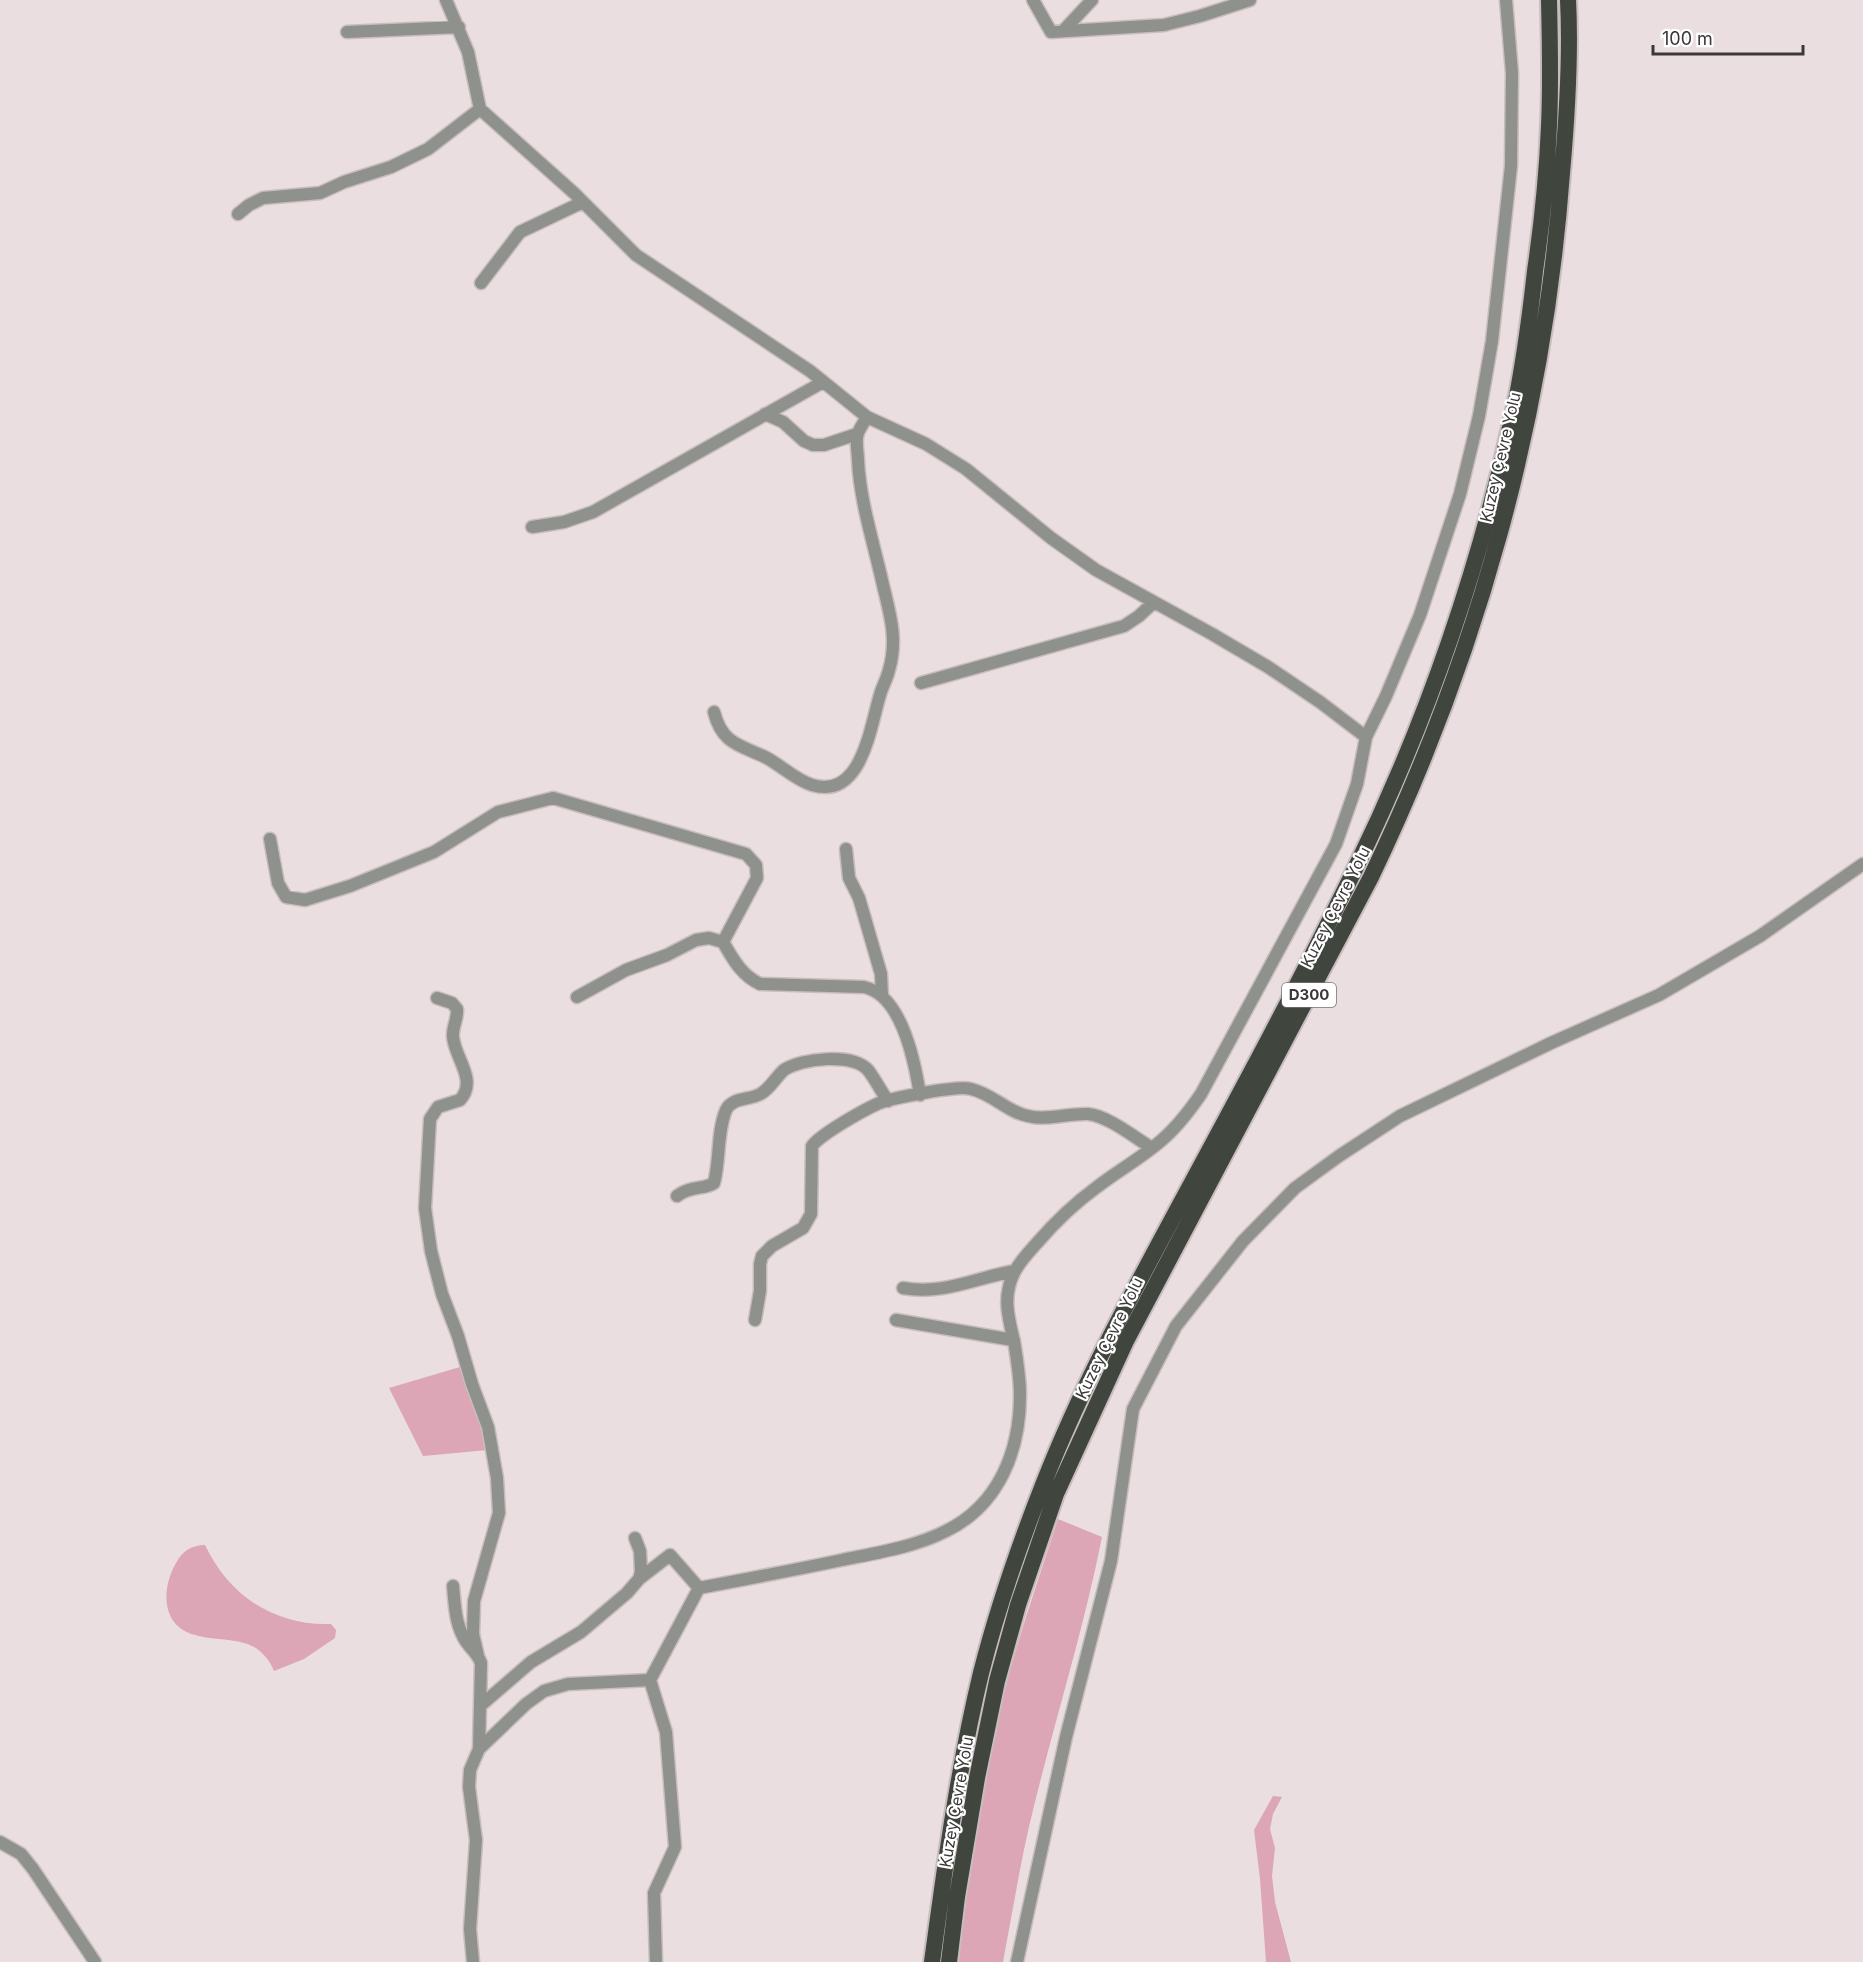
<svg xmlns="http://www.w3.org/2000/svg" width="1863" height="1962" font-family="Inter,sans-serif">
	<style>
		.green { fill: #dda6b7 }
		.lines { fill: none; stroke-linecap: round; stroke-linejoin: round }
		.minor-casing { stroke: #c7bdbf; stroke-width: 15 }
		.trunk-casing { stroke: #c7bdbf; stroke-width: 20 }
		.minor { stroke: #8f918d; stroke-width: 12 }
		.trunk { stroke: #40463e; stroke-width: 16 }
		.labels { text-anchor: middle; stroke-width: 4.5; stroke-linejoin: round; paint-order: stroke }
		.shield { fill: #fff; stroke: #767374; stroke-width: 1.5 }
		.shield-label { font-size: 15px; font-weight: bold; fill: #3c3739 }
		.street-label { font-size: 16px; fill: #3c3739; stroke: #fff }
	</style>
	<rect width="100%" height="100%" fill="#eadee1"/>
	<path class="green" d="M 460,1367 L 478,1411 L 488,1450 L 423,1456 L 389,1388 Z
		M 1058,1519 L 1102,1537 C 1084,1628 1056,1716 1034,1806 C 1021,1857 1013,1910 1003,1962 L 957,1962 C 967,1873 980,1784 1003,1697 C 1018,1637 1039,1578 1058,1519 Z
		M 205,1545 C 229,1596 275,1626 331,1624 L 336,1630 L 335,1638 L 304,1659 L 274,1671 C 270,1661 263,1652 254,1647 C 235,1637 214,1641 195,1635 C 161,1626 161,1589 176,1563 C 182,1551 192,1545 205,1545 Z
		M 1273,1796 L 1282,1797 L 1273,1814 L 1270,1829 L 1275,1848 L 1272,1876 L 1275,1902 L 1291,1962 L 1266,1962 L 1260,1879 L 1254,1830 Z"/>
	<g class="lines">
		<g class="minor-casing">
			<path id="minor" d="M 446,0 L 468,52 L 480,109 L 574,193 L 636,255 L 810,371 L 867,417 L 926,444 L 966,469 L 1051,538 L 1096,570 L 1212,634 L 1268,667 L 1320,702 L 1366,737
				M 1033,0 L 1051,32 L 1164,25 L 1200,16 L 1250,0
				M 1063,31 L 1092,0
				M 347,32 L 459,27
				M 238,214 L 249,205 L 263,198 L 320,193 L 344,182 L 391,167 L 428,149 L 480,109
				M 481,283 L 520,232 L 583,202
				M 765,414 L 783,422 L 804,441 L 813,445 L 824,445 L 857,434
				M 532,527 L 564,522 L 593,512 L 823,382
				M 921,683 L 1124,626 L 1139,616 L 1154,602
				M 714,712 C 722,744 740,745 765,757 C 781,765 795,780 812,785 C 862,800 870,727 880,695 C 882,687 887,679 889,670 C 898,640 890,614 883,585 C 874,544 860,502 858,460 C 858,452 855,441 858,433 C 860,428 864,422 867,417
				M 270,839 L 278,883 L 286,897 L 305,900 L 350,886 L 434,852 L 498,812 L 553,798 L 746,854 L 756,865 L 757,878 L 723,942 C 733,959 741,975 760,984 L 864,987 C 902,995 915,1063 920,1095
				M 846,849 L 849,878 L 859,898 L 881,974 L 882,996
				M 577,997 L 626,970 L 667,955 L 696,940 L 709,938 L 723,942
				M 437,998 L 452,1003 L 457,1009 C 458,1019 452,1027 453,1037 C 455,1059 478,1080 460,1100 L 438,1107 L 430,1119 L 425,1208 L 431,1251 L 442,1294 L 458,1336 L 472,1384 L 488,1427 L 497,1478 L 499,1513 L 474,1601 L 473,1634 L 478,1656
				M 677,1196 C 691,1185 704,1190 714,1183 C 720,1161 717,1131 726,1110 C 733,1096 751,1101 762,1093 C 771,1087 776,1077 784,1070 C 802,1058 852,1053 868,1070 C 875,1079 881,1091 888,1101
				M 903,1288 C 944,1295 975,1278 1014,1271
				M 755,1320 L 760,1291 L 760,1264 L 762,1256 L 772,1246 L 803,1228 L 811,1214 L 812,1146 C 821,1134 862,1111 877,1104 C 890,1098 959,1085 971,1089 C 993,1094 1007,1112 1028,1116 C 1047,1121 1068,1113 1088,1114 C 1108,1116 1134,1137 1152,1148
				M 896,1320 L 1013,1340
				M 639,1579 L 670,1555 L 699,1588
				M 453,1586 C 455,1606 455,1626 467,1643 C 472,1650 478,1654 481,1663 L 479,1749
				M 699,1588 C 747,1579 794,1570 842,1560 C 876,1553 915,1547 946,1531 C 999,1505 1020,1451 1020,1395 C 1020,1377 1017,1359 1014,1341 C 1008,1317 1002,1295 1015,1271 C 1021,1260 1029,1252 1037,1243 C 1055,1222 1075,1203 1097,1187 C 1119,1170 1143,1157 1163,1139 C 1178,1126 1190,1110 1201,1094 L 1336,844 L 1357,784 L 1366,737 L 1386,696 L 1420,615 L 1460,494 L 1479,416 L 1492,341 L 1511,166 L 1512,73 L 1506,0
				M 480,1706 L 531,1662 L 581,1632 L 627,1593 L 639,1579 L 641,1572 L 640,1551 L 635,1538
				M 0,1842 L 21,1854 L 33,1869 L 95,1962
				M 473,1962 L 470,1929 L 476,1840 L 469,1787 L 470,1770 L 479,1749 L 526,1704 L 544,1691 L 568,1684 L 650,1680
				M 656,1962 L 654,1893 L 675,1847 L 666,1732 L 650,1680 L 699,1588
				M 1017,1962 L 1066,1737 L 1111,1561 L 1133,1409 L 1176,1326 L 1243,1241 L 1295,1188 L 1339,1156 L 1400,1116 L 1551,1043 L 1659,995 L 1760,936 L 1863,864"/>
		</g>
		<g class="trunk-casing">
			<path id="trunk" d="M 932,1962 C 945,1866 958,1768 981,1673 C 997,1610 1019,1546 1043,1485 C 1080,1390 1128,1301 1176,1212 C 1237,1099 1299,985 1355,869 C 1427,722 1480,566 1515,406 C 1524,361 1530,316 1535,271 C 1542,223 1547,174 1549,126 C 1551,84 1550,42 1549,0
				M 949,1962 L 957,1897 L 977,1778 L 997,1681 L 1018,1605 L 1056,1494 L 1126,1341 L 1371,877 C 1477,656 1544,418 1562,173 C 1567,117 1571,56 1568,0"/>
		</g>
		<use href="#minor" class="minor"/>
		<use href="#trunk" class="trunk"/>
	</g>
	<g class="labels">
		<rect class="shield" x="1282" y="983" width="54" height="24" rx="4.5"/>
		<g class="shield-label">
			<text x="1309" y="1000">D300</text>
		</g>
		<g class="street-label">
			<text transform="translate(1500 457) rotate(-77)" y="6">Kuzey Çevre Yolu</text>
			<text transform="translate(1335 907) rotate(-63)" y="6">Kuzey Çevre Yolu</text>
			<text transform="translate(1109 1338) rotate(-64)" y="6">Kuzey Çevre Yolu</text>
			<text transform="translate(956 1802) rotate(-80)" y="6">Kuzey Çevre Yolu</text>
		</g>
	</g>
	<path d="M1653 45v9h150v-9" fill="none" stroke="#3c3739" stroke-width="3"/>
	<text x="1662" y="45" font-size="18" fill="#3c3739" stroke="#ffffff" stroke-width="4.5" paint-order="stroke">100 m</text>
</svg>
